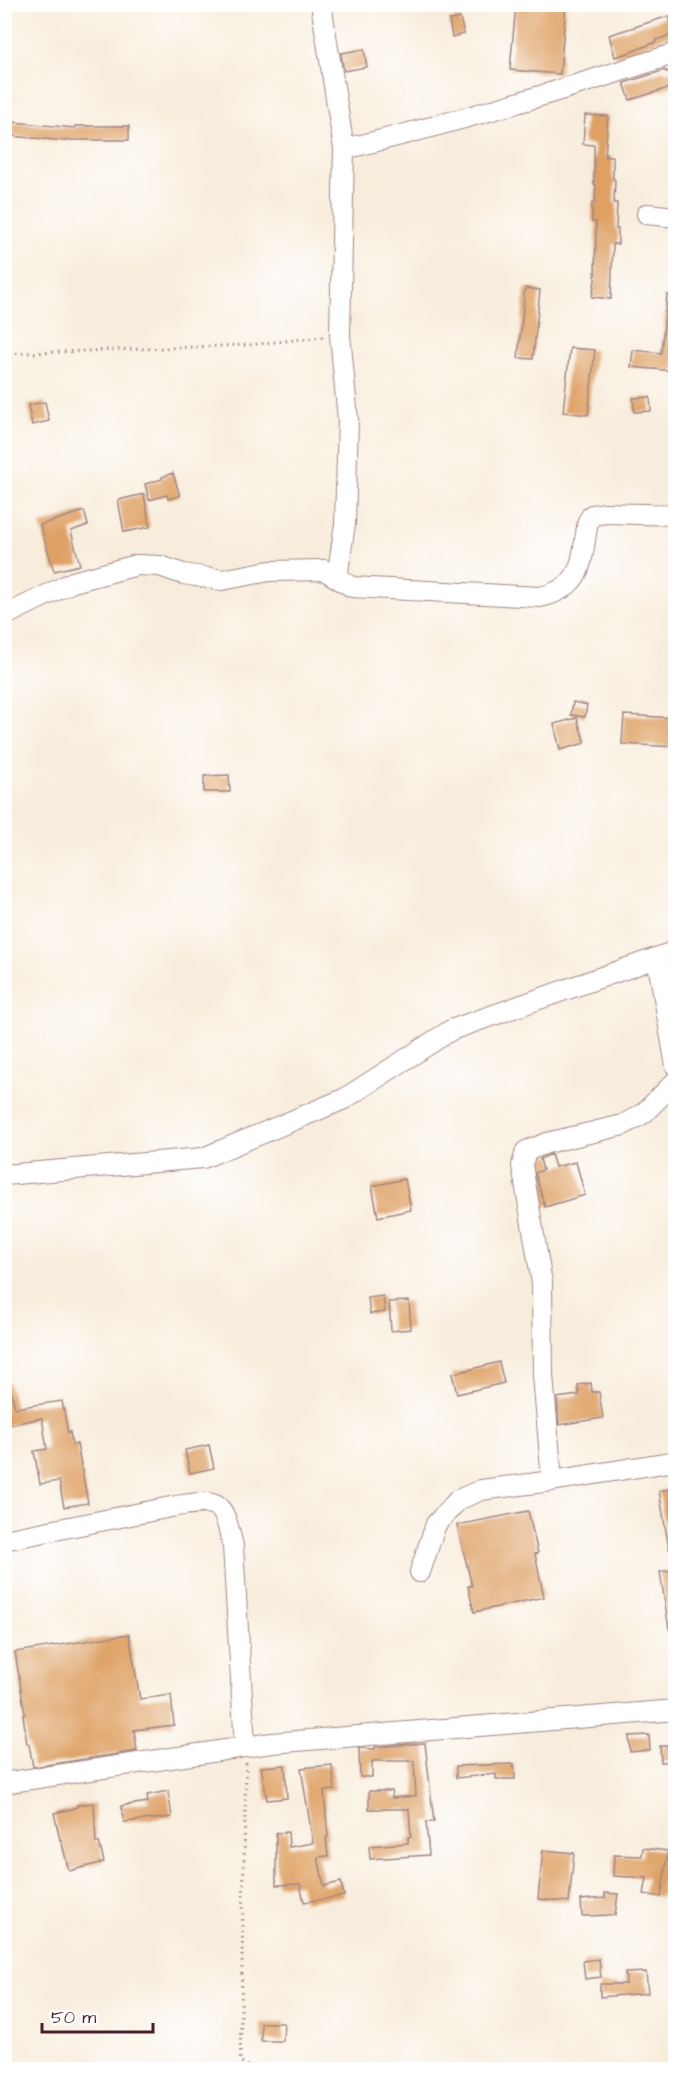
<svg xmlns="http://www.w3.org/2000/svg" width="680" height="2074" font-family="'Architects Daughter',sans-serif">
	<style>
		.building { fill: #dea064 }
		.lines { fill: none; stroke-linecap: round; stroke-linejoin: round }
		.minor-casing { stroke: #a18684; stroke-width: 22 }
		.path { stroke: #a18684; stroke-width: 3; stroke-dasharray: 1.5 4.5; stroke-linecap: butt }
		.minor { stroke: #fff; stroke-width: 20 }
	</style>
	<rect width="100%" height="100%" fill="#fff"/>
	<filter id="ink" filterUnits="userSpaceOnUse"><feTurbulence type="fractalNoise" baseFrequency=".0167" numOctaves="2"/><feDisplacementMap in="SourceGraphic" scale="12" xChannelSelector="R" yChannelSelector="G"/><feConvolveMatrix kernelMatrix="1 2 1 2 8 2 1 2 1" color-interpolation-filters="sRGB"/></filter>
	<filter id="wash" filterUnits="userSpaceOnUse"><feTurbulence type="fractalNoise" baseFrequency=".008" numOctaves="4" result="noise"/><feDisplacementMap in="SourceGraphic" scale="24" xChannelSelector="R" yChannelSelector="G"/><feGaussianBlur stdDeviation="1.35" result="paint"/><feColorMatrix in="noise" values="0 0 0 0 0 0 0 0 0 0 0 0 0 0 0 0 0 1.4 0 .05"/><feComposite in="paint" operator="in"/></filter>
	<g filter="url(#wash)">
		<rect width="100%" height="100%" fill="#f8eddc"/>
		<g id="blocks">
			<path class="building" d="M 516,4 L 566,4 L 560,74 L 510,70 Z
				M 669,16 L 674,34 L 656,40 L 656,42 L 631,52 L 615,57 L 609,35 Z
				M 460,18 L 464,34 L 452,37 L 449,20 Z
				M 364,49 L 367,67 L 344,71 L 341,53 Z
				M 675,69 L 675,86 L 630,100 L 624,83 L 665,70 L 666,72 Z
				M 585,115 L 608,116 L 605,157 L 613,156 L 613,179 L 615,180 L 614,203 L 617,203 L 616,229 L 618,229 L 618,244 L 613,244 L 611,299 L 592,297 L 595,280 L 596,222 L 592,222 L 592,203 L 595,203 L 596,185 L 594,185 L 594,145 L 583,144 Z
				M 13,122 L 75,128 L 75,126 L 129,126 L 129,140 L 67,140 L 66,141 L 11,136 Z
				M 525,288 L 540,290 L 533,359 L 518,358 Z
				M 667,295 L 675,296 L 675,371 L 631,367 L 633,350 L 661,353 Z
				M 570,348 L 595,350 L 588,415 L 563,412 Z
				M 650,397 L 651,411 L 634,412 L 633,398 Z
				M 45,402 L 49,421 L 32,425 L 28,405 Z
				M 173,473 L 180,496 L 168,499 L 167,495 L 149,500 L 145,484 L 162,479 L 162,477 Z
				M 144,494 L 150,527 L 124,532 L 118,500 Z
				M 84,511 L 88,525 L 71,531 L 80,565 L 54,571 L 40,525 Z
				M 573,702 L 587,705 L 585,717 L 571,715 Z
				M 624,715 L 675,718 L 675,747 L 622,744 Z
				M 577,718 L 585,743 L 560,750 L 554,724 Z
				M 229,775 L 230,792 L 204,792 L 204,776 Z
				M 551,1154 L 555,1167 L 576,1162 L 585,1195 L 545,1207 L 535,1173 L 543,1170 L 540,1159 Z
				M 405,1179 L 411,1210 L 378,1217 L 372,1186 Z
				M 383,1296 L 385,1312 L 370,1314 L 368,1298 Z
				M 409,1301 L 411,1329 L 391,1331 L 389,1302 Z
				M 499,1362 L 504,1383 L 457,1394 L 452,1374 Z
				M 9,1382 L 15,1408 L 62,1401 L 68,1433 L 70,1432 L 72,1445 L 77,1444 L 88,1503 L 64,1507 L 59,1481 L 40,1484 L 34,1451 L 47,1449 L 42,1418 L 4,1426 L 4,1383 Z
				M 591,1383 L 592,1392 L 599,1392 L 603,1418 L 559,1425 L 557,1398 L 579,1395 L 578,1385 Z
				M 209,1445 L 214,1468 L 190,1473 L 185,1450 Z
				M 675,1488 L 675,1549 L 669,1549 L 659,1491 Z
				M 528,1511 L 538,1553 L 535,1554 L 544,1597 L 474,1612 L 468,1586 L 472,1586 L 457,1525 Z
				M 675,1570 L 675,1628 L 669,1629 L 660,1572 Z
				M 129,1634 L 140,1699 L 171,1695 L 174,1725 L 134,1730 L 137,1751 L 33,1767 L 29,1744 L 27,1744 L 23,1715 L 25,1714 L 15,1652 Z
				M 649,1735 L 650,1750 L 630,1752 L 629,1736 Z
				M 425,1743 L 434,1822 L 426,1822 L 429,1855 L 370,1859 L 369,1846 L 408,1843 L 408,1837 L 411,1837 L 409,1809 L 369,1809 L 369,1791 L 392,1791 L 392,1798 L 416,1796 L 414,1761 L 372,1761 L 372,1777 L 360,1777 L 359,1748 L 375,1749 L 375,1747 Z
				M 660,1746 L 675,1746 L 675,1762 L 661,1762 Z
				M 514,1764 L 515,1779 L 496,1779 L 496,1774 L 456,1778 L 456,1766 Z
				M 285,1765 L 287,1798 L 267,1800 L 261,1767 Z
				M 332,1765 L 335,1790 L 324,1791 L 328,1837 L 326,1838 L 328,1856 L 318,1857 L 324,1886 L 341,1882 L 344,1896 L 304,1902 L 300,1884 L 276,1885 L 276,1833 L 288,1832 L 289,1847 L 313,1843 L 301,1768 Z
				M 168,1791 L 172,1817 L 124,1822 L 121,1806 L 148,1802 L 147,1795 Z
				M 94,1803 L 96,1843 L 99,1842 L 104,1862 L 69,1871 L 61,1840 L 60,1840 L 54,1813 L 72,1809 L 77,1807 L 77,1805 Z
				M 643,1848 L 668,1851 L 661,1897 L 644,1894 L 647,1878 L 613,1876 L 614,1855 L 642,1856 Z
				M 543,1850 L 574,1853 L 569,1902 L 538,1899 Z
				M 605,1893 L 618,1894 L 615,1915 L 582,1916 L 581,1900 L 605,1898 Z
				M 599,1959 L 601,1977 L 585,1979 L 583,1961 Z
				M 646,1972 L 648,1993 L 600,1997 L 600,1984 L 626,1984 L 625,1973 Z
				M 261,2023 L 284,2023 L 283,2041 L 261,2041 Z"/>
		</g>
	</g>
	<g filter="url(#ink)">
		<use href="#blocks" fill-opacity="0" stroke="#a18684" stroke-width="1.5"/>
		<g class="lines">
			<g class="minor-casing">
				<path id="minor" d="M 321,4 L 344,149 L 340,335 L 348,420 L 345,524 L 337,578
					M 344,149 C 456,123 567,89 676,53
					M 647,214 L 676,217
					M 4,616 L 73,582 L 137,565 L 160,566 L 183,574 L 222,580 L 269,571 L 324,570 L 352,587 L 540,597 C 585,587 581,560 588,521 L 592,515 L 606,513 L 676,515
					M 657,958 L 676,1066
					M 4,1175 L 203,1158 L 344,1099 L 451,1030 L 676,951
					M 552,1481 L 543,1375 L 542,1283 L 522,1165 L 526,1151 L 547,1143 L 623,1125 L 644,1113 L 676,1081
					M 4,1540 L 176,1506 C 222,1499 222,1501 233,1546 L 245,1747
					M 420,1572 L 436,1524 L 458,1500 L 481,1490 L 552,1481 L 676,1461
					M 4,1783 L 272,1743 L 676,1710"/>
			</g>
			<path class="path" d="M 4,354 L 248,345 L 323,337
				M 246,1763 L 240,2061 L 253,2070"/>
			<use href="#minor" class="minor"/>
		</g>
	</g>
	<rect width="680" height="2074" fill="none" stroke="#fff" stroke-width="24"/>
	<path d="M42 2023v9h111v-9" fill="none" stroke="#4a1f2b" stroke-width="3"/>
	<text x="51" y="2023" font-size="18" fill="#4a1f2b" stroke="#ffffff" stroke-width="4.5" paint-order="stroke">50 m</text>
</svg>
